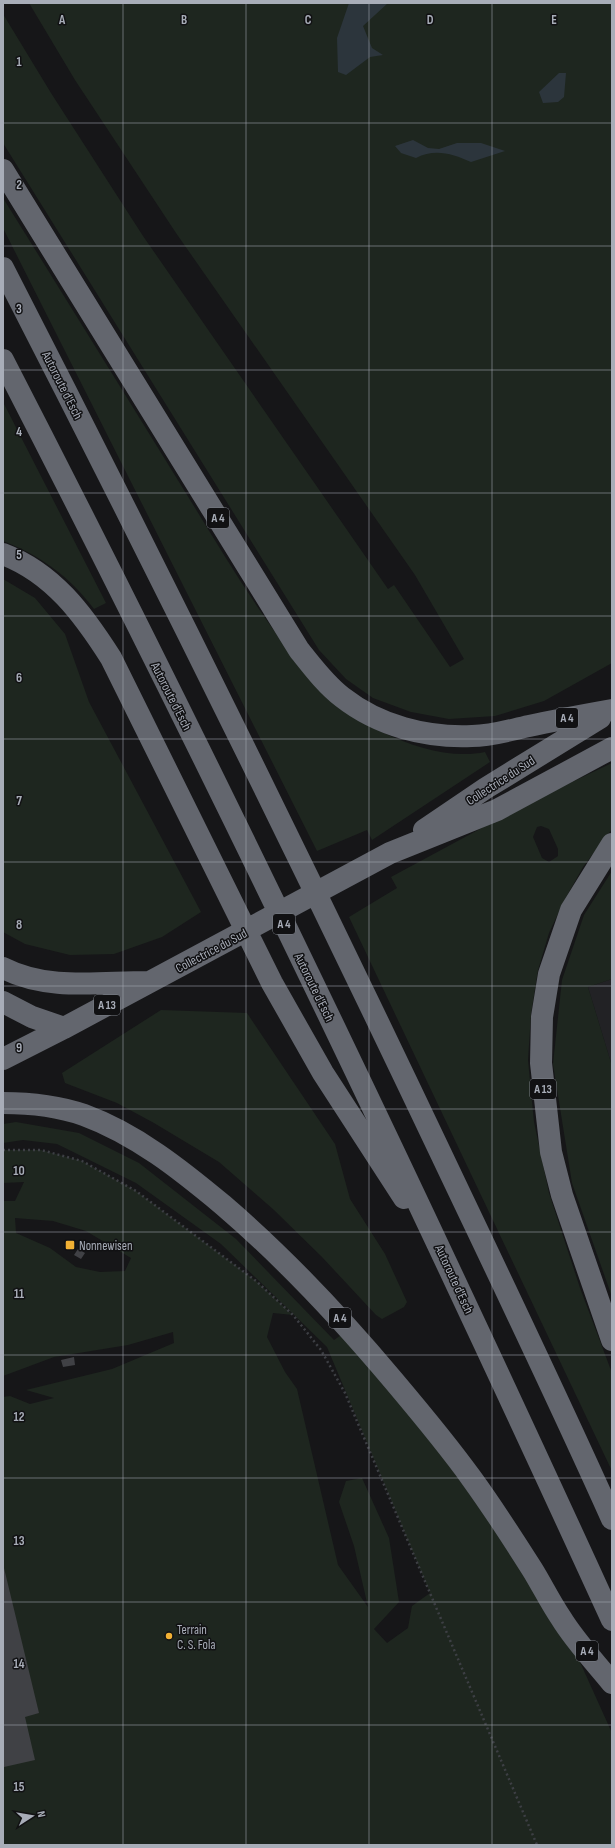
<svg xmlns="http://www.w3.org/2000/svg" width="615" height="1848" font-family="'Sofia Sans Condensed',sans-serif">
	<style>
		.built { fill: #222225 }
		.green { fill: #1e261f; fill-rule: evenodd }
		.water { fill: #2c353c }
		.building { fill: #404145 }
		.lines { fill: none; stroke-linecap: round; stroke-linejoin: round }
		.path { stroke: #3d3f44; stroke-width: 2.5; stroke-dasharray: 2 3; stroke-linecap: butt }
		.highway { stroke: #63666e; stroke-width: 22 }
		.grid { fill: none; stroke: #a8adb8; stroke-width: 1; stroke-opacity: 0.55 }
		.poi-dot { fill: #f2b134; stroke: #111113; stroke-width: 1.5 }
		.labels { text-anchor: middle; stroke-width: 3; stroke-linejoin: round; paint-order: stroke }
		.shield { fill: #111113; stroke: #7b7e86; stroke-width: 1 }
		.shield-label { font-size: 12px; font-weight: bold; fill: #a8adb8 }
		.street-label { font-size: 13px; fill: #a8adb8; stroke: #111113 }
		.poi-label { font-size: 13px; fill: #a8adb8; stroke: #111113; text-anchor: start }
		.grid-label { font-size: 13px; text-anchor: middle; font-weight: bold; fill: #a8adb8; stroke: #111113; stroke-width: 3; stroke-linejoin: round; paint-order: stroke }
	</style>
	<rect width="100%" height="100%" fill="#161618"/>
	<path class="built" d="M 612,979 L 612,1066 L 588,987 Z"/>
	<path class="green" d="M 29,3 L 612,3 L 612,663 L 544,701 L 495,716 L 449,719 L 411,712 L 373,698 L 346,679 L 319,650 L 3,143 L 3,14 L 51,93 L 143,236 L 388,589 L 394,585 L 450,667 L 464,659 L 415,575 L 176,233 L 75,80 Z
		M 3,198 C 66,299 129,401 192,503 C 222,552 252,602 287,648 C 295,659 303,672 312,682 C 350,722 429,764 485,752 L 490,762 L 372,840 L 367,830 L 317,851 L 3,228 Z
		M 3,402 L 106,603 L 94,609 C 70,577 40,555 3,541 Z
		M 3,579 L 35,598 L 65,634 L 89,702 L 201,912 L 162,937 L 114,954 L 70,955 L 25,944 L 3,932 Z
		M 612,763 L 612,829 L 583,867 L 564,901 L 549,933 L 538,970 L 531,1014 L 528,1060 L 534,1122 L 549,1193 L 580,1288 L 612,1373 L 612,1471 L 349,917 L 397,888 L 391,877 L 530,802 ZM 541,826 L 549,829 L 558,849 L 558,856 L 549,862 L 542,858 L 533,837 L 537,827 Z
		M 612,871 L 612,979 L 588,987 L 612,1066 L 612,1297 L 572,1183 L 553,1064 L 562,980 L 584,915 Z
		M 161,1010 L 247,1013 L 335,1144 L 350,1199 L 385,1254 L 407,1302 L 404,1307 L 382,1319 L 376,1315 L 322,1257 L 274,1210 L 219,1162 L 154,1123 L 117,1103 L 65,1083 L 62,1073 Z
		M 16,1122 L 79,1133 L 139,1163 L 236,1239 L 334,1340 L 350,1329 L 561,1620 L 612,1733 L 612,1845 L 3,1845 L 3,1397 L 10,1396 L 30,1404 L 54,1398 L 26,1390 L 112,1369 L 174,1343 L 173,1332 L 128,1345 L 54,1357 L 3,1376 L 3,1201 L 15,1201 L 24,1182 L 3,1183 L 3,1150 L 41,1150 L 82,1161 L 136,1191 L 256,1281 L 293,1315 L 273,1313 L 267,1337 L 285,1372 L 297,1389 L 338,1565 L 368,1607 L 354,1546 L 339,1502 L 346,1481 L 362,1478 L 389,1538 L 399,1602 L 374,1629 L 387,1643 L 408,1628 L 412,1606 L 430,1593 L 327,1347 L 221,1244 L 136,1183 L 57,1144 L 23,1140 L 3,1143 L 3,1124 ZM 15,1218 L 53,1221 L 86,1231 L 131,1258 L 125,1271 L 100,1272 L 76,1267 L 50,1248 L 16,1233 Z"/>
	<path class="water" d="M 349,3 L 388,3 L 363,26 L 372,48 L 383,55 L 370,57 L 346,75 L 338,72 L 337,38 Z
		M 559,73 L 566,73 L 564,97 L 558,102 L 543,103 L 539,92 Z
		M 413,140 L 428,148 L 439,149 L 457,143 L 481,143 L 505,151 L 471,162 C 453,154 435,148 416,158 L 401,153 L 395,146 Z"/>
	<path class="building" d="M 78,1249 L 85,1253 L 81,1259 L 74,1255 Z
		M 74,1357 L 75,1365 L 63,1367 L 61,1360 Z
		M 4,1568 L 39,1713 L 25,1717 L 35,1760 L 4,1767 L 3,1767 Z"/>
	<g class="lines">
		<path class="path" d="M 3,1150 L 41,1150 L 82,1161 L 136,1191 L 256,1281 L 293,1315 L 321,1350 L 345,1393 L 537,1845"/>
		<path class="highway" d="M 3,170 L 299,650 C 312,666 325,684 342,697 C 379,726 426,738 472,736 C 492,736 510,730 529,726 C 556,720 584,715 612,710
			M 3,268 C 154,562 301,859 443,1158 C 500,1278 558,1398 612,1519
			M 3,360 C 217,775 418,1196 612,1620
			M 3,554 C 53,573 83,614 111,658 L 272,983 L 323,1073 L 404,1198
			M 424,830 L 486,788 L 600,718
			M 612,844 L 571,910 L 549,974 L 542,1017 L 541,1063 L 551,1152 L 562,1195 L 612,1340
			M 3,968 C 48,991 99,982 147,982
			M 3,1002 L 32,1017 L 64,1028
			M 3,1059 L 64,1028 L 390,853 L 497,810 L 612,748
			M 3,1103 C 31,1103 58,1106 84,1115 C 136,1134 181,1170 223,1205 C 285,1258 340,1317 393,1380 C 420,1412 447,1444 472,1479 C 493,1508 513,1539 532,1569 C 542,1585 550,1602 561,1618 C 575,1641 595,1662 612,1683"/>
	</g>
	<path class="grid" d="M 123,3 L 123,1845M 246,3 L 246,1845M 369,3 L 369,1845M 492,3 L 492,1845M 3,123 L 612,123M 3,246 L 612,246M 3,370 L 612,370M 3,493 L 612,493M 3,616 L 612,616M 3,739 L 612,739M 3,862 L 612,862M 3,986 L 612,986M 3,1109 L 612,1109M 3,1232 L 612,1232M 3,1355 L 612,1355M 3,1478 L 612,1478M 3,1602 L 612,1602M 3,1725 L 612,1725"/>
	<g class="poi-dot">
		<rect x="65" y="1240" width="10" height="10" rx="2"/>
		<circle cx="169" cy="1636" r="4"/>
	</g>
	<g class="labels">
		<g class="shield">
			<rect x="207" y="508" width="22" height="20" rx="3"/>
			<rect x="556" y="708" width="22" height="20" rx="3"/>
			<rect x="273" y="914" width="22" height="20" rx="3"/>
			<rect x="94" y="995" width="26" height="20" rx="3"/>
			<rect x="530" y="1079" width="26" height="20" rx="3"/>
			<rect x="329" y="1308" width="22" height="20" rx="3"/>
			<rect x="576" y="1641" width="22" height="20" rx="3"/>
		</g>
		<g class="shield-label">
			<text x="218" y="522">A 4</text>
			<text x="567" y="722">A 4</text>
			<text x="284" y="928">A 4</text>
			<text x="107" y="1009">A 13</text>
			<text x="543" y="1093">A 13</text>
			<text x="340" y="1322">A 4</text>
			<text x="587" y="1655">A 4</text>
		</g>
		<g class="street-label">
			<text transform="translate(63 385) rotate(63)" y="5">Autoroute d'Esch</text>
			<text transform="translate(172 696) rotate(63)" y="5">Autoroute d'Esch</text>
			<text transform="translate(500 780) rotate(-33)" y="5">Collectrice du Sud</text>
			<text transform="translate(211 950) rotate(-28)" y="5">Collectrice du Sud</text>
			<text transform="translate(315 987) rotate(64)" y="5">Autoroute d'Esch</text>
			<text transform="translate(455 1279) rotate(65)" y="5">Autoroute d'Esch</text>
		</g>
		<g class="poi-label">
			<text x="79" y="1250">Nonnewisen</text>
			<text x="177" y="1634">Terrain<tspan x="177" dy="15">C. S. Fola</tspan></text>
		</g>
	</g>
	<g class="grid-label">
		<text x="62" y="24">A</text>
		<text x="184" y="24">B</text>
		<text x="308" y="24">C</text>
		<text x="430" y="24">D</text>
		<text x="554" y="24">E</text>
		<text x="19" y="66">1</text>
		<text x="19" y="189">2</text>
		<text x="19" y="313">3</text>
		<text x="19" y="436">4</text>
		<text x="19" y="559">5</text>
		<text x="19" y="682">6</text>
		<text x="19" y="805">7</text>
		<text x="19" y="929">8</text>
		<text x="19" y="1052">9</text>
		<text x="19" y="1175">10</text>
		<text x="19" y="1298">11</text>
		<text x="19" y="1421">12</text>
		<text x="19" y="1545">13</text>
		<text x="19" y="1668">14</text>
		<text x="19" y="1791">15</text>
	</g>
	<rect width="615" height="1848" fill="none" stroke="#a8adb8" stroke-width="8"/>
	<g transform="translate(32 1816) rotate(78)" stroke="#111113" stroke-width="3" paint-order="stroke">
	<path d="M0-3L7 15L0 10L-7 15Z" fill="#a8adb8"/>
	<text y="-6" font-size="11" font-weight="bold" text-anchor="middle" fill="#a8adb8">N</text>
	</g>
</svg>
